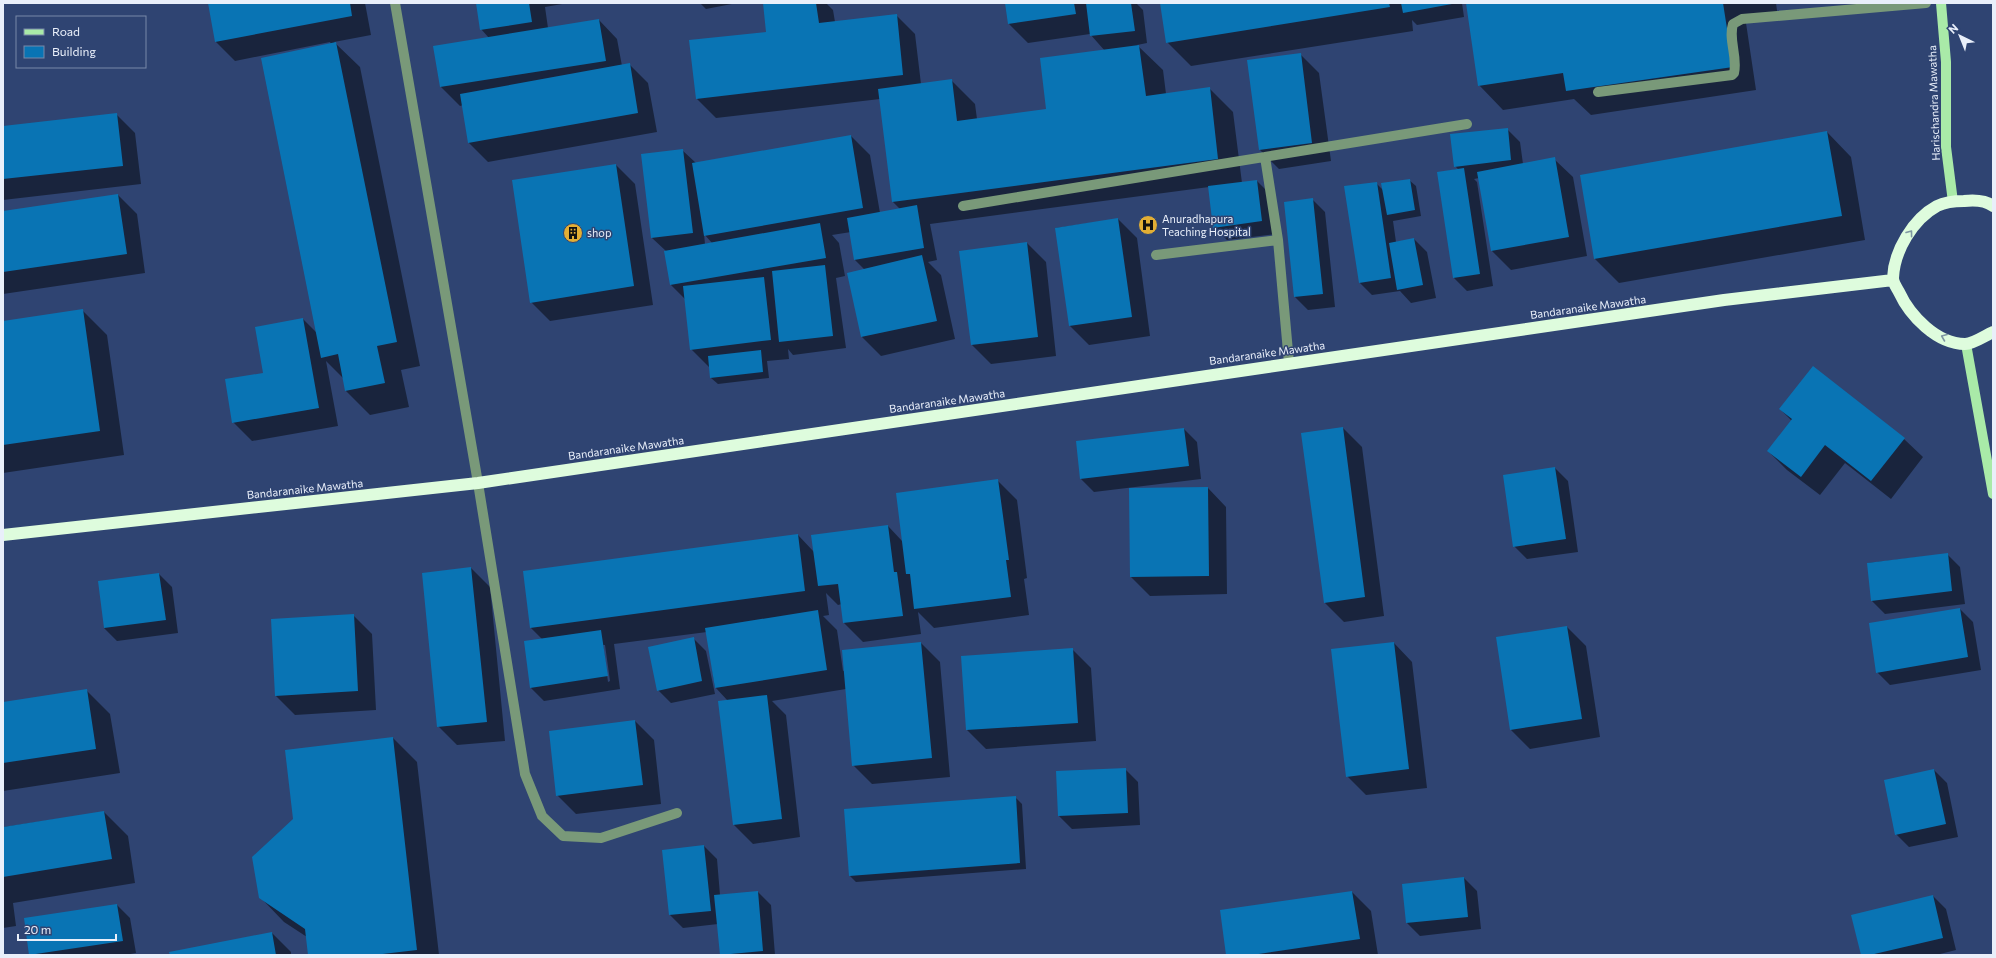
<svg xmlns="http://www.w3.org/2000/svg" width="1996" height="958" font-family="Commissioner,sans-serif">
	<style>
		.shadow { fill: #0007; fill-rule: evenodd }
		.building { fill: #0974b4 }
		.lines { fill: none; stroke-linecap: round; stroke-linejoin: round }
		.minor { stroke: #799979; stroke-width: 10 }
		.major { stroke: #a9eaa8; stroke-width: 10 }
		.highway { stroke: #defcdd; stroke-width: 12 }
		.oneway { stroke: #7e97a2 }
		.labels { text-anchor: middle; stroke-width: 3; stroke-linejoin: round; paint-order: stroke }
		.street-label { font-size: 11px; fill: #e9effa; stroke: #2f4472 }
		.poi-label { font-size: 11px; fill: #e9effa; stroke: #2f4472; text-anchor: start }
	</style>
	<rect width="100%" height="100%" fill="#2f4472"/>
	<path class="shadow" d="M 209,3 L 365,3 L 371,35 L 334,42 L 360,67 L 420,366 L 401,370 L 409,407 L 370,415 L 346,391 L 344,379 L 326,361 L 338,426 L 252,441 L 233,422 L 264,373 L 303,319 L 317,333 L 331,44 L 330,42 L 235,61 L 216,42 Z
		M 477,3 L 568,3 L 545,7 L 548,28 L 599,20 L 617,39 L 622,66 L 629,64 L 648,83 L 657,132 L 488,162 L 469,143 L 463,105 L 460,106 L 441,87 L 435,47 L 489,38 L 481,29 Z
		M 700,3 L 737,3 L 706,9 Z
		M 764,3 L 826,3 L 833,10 L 835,22 L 896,15 L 915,34 L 921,84 L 951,80 L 975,104 L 977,119 L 1047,110 L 1105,51 L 1090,34 L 1028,43 L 1009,24 L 1006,3 L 1136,3 L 1143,10 L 1147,43 L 1137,45 L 1163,70 L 1166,94 L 1209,88 L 1233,112 L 1242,183 L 1257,181 L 1270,194 L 1275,234 L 1227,240 L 1214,227 L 1209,187 L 930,224 L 937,260 L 928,262 L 941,275 L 955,339 L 881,356 L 862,337 L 848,274 L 865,270 L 855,260 L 851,232 L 832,235 L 839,243 L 845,276 L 836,278 L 846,348 L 793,355 L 788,349 L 789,359 L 767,361 L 769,378 L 718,384 L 711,378 L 710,368 L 691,349 L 686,300 L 671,285 L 666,251 L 652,238 L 682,150 L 696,163 L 851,136 L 870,155 L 880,213 L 900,209 L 893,202 L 880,99 L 716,118 L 697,99 L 767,32 ZM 704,234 L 712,243 L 705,244 Z
		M 1161,3 L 1462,3 L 1464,17 L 1417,25 L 1412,20 L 1413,31 L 1191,66 L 1167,42 Z
		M 1467,3 L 1776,3 L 1778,18 L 1746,23 L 1756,90 L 1591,115 L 1574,99 L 1503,110 L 1479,85 Z
		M 1300,54 L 1319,73 L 1331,161 L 1279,169 L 1260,150 Z
		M 116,114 L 135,133 L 141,184 L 3,200 L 3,127 Z
		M 1507,129 L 1520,142 L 1523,164 L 1554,159 L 1573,177 L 1587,256 L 1511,270 L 1492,251 L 1479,178 L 1474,179 L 1477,182 L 1493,286 L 1467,291 L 1454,278 L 1438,173 L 1458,169 L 1455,166 Z
		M 1827,132 L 1851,157 L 1865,240 L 1619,283 L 1595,259 L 1581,176 Z
		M 616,165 L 635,184 L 653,305 L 550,321 L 531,302 Z
		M 1409,180 L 1416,186 L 1421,216 L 1393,221 L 1396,242 L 1414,239 L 1427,252 L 1436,298 L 1411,303 L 1400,291 L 1372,295 L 1359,282 L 1376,183 L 1383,190 Z
		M 118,195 L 137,214 L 145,273 L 3,294 L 3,212 Z
		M 1312,199 L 1325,212 L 1335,307 L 1308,310 L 1295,297 Z
		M 1118,219 L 1137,238 L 1150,336 L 1089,345 L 1070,326 L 1056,228 Z
		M 1027,243 L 1046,262 L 1056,356 L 991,364 L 972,345 Z
		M 83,311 L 107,335 L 124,455 L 3,473 L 3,322 Z
		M 1780,409 L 1904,439 L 1923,457 L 1891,499 L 1845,463 L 1820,495 L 1787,470 L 1768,451 L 1792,421 Z
		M 1343,428 L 1362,447 L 1384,616 L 1344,622 L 1325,603 Z
		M 1184,429 L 1197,442 L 1201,479 L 1094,492 L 1081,479 L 1077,442 Z
		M 1555,468 L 1568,481 L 1578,552 L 1527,559 L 1514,546 Z
		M 998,481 L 1017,500 L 1027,578 L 1024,579 L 1029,615 L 934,628 L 918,612 L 921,634 L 863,642 L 844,623 L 842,604 L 838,605 L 826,593 L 829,615 L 823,616 L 837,630 L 843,671 L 921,643 L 940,662 L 950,777 L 872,784 L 853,765 L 846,689 L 772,701 L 786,715 L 800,837 L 753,844 L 734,825 L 728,701 L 715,687 L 707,632 L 614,644 L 620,689 L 544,701 L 531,688 L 543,640 L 531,628 L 524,572 L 798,535 L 814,552 L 888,526 L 903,542 ZM 603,645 L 605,645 L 610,681 L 608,682 Z
		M 1208,488 L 1226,507 L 1227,594 L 1150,596 L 1131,577 Z
		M 1947,554 L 1960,567 L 1965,604 L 1885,614 L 1872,601 L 1868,563 Z
		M 471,568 L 490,587 L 505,741 L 457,745 L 438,726 Z
		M 159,574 L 172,587 L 178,633 L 117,641 L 104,628 Z
		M 1960,609 L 1973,622 L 1981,670 L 1890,685 L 1877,672 Z
		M 353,615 L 372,634 L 376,710 L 295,715 L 276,696 Z
		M 1567,627 L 1586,646 L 1600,737 L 1530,749 L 1511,730 Z
		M 693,638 L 706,651 L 715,694 L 671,703 L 658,690 Z
		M 1394,643 L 1412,662 L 1427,788 L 1366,795 L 1347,776 Z
		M 1072,649 L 1091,668 L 1096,741 L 986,749 L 967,730 Z
		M 86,690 L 110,714 L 120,773 L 3,791 L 3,703 Z
		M 635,721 L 654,740 L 661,804 L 576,814 L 557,795 Z
		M 393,738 L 417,762 L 439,955 L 309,955 L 307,937 L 284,922 L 260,897 Z
		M 1125,769 L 1138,782 L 1140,825 L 1072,829 L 1059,816 Z
		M 1934,770 L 1947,783 L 1958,837 L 1909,847 L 1896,834 Z
		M 1015,797 L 1022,804 L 1026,869 L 856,882 L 850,876 Z
		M 104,812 L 128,836 L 135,883 L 13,903 L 16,926 L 3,928 L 3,818 L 4,827 Z
		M 704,846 L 717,859 L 720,895 L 758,892 L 771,905 L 775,955 L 721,955 L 718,924 L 683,928 L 670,915 L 663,851 Z
		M 1464,878 L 1477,891 L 1481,929 L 1420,936 L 1407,923 L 1403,885 Z
		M 1352,892 L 1371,911 L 1378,955 L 1227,955 Z
		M 1933,896 L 1946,909 L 1956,950 L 1936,955 L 1862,955 Z
		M 117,905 L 130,918 L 136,953 L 125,955 L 30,955 Z
		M 272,933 L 291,952 L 291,955 L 171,955 Z"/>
	<path class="building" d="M 208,3 L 350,3 L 352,16 L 215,42 Z
		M 476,3 L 529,3 L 532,22 L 480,30 Z
		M 763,3 L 816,3 L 819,23 L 897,14 L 903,75 L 696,99 L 689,40 L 766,32 Z
		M 1005,3 L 1074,3 L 1076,14 L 1008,24 Z
		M 1086,3 L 1131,3 L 1135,31 L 1090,36 Z
		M 1160,3 L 1389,3 L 1390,7 L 1166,43 Z
		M 1401,3 L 1452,3 L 1452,4 L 1403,13 Z
		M 1466,3 L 1723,3 L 1733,67 L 1566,91 L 1563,73 L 1478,86 Z
		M 599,19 L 606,61 L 440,87 L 433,46 Z
		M 336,42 L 397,342 L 377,346 L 385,383 L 345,391 L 338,354 L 321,358 L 261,58 Z
		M 1139,45 L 1146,96 L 1210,87 L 1218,159 L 892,202 L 878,89 L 952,79 L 957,121 L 1046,109 L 1040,58 Z
		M 1301,53 L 1312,143 L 1259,150 L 1247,60 Z
		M 630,63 L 638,113 L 468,143 L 460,94 Z
		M 117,113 L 123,166 L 3,179 L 3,126 Z
		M 1508,128 L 1511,160 L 1454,167 L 1450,134 Z
		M 1827,131 L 1842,216 L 1594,259 L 1580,175 Z
		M 851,135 L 863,208 L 704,236 L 692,163 Z
		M 683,149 L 693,233 L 651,238 L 641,154 Z
		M 1555,157 L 1569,237 L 1491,251 L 1477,172 Z
		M 616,164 L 634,286 L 530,303 L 512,180 Z
		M 1464,168 L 1480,274 L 1453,278 L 1437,172 Z
		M 1410,179 L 1415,210 L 1387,215 L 1381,183 Z
		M 1257,180 L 1262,221 L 1213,228 L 1208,186 Z
		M 1377,182 L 1391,278 L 1359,283 L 1344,186 Z
		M 118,194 L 127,254 L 3,272 L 3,211 Z
		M 1313,198 L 1323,294 L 1294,297 L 1284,202 Z
		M 917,205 L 924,248 L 854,260 L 847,218 Z
		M 1118,218 L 1132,317 L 1069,326 L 1055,228 Z
		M 820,223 L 826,258 L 670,285 L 664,251 Z
		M 1414,238 L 1423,285 L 1397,290 L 1389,243 Z
		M 1027,242 L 1038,337 L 971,345 L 959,251 Z
		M 922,255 L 937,321 L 861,337 L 847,273 Z
		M 825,265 L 833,336 L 779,342 L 772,271 Z
		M 764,277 L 771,340 L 690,350 L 683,286 Z
		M 83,309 L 100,431 L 3,445 L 3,321 Z
		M 303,318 L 319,408 L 232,423 L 225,379 L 263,373 L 255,327 Z
		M 761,350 L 763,372 L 710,378 L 708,356 Z
		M 1813,366 L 1905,438 L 1871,481 L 1825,445 L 1801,477 L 1767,451 L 1792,419 L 1779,409 Z
		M 1343,427 L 1365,597 L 1324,603 L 1301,433 Z
		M 1184,428 L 1189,466 L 1080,479 L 1076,441 Z
		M 1555,467 L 1566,539 L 1513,547 L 1503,475 Z
		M 998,479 L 1009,560 L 1006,560 L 1011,597 L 914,609 L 910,574 L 906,574 L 896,493 Z
		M 1208,487 L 1209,576 L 1130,577 L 1129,488 Z
		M 888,525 L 894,572 L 897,572 L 903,616 L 843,623 L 838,584 L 818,586 L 811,535 Z
		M 798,534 L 805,591 L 530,628 L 523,571 Z
		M 1948,553 L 1952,591 L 1871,601 L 1867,563 Z
		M 471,567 L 487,722 L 437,727 L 422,573 Z
		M 159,573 L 166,620 L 104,628 L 98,581 Z
		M 1960,608 L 1968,657 L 1876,673 L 1869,623 Z
		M 818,610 L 827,670 L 715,688 L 705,628 Z
		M 354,614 L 358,691 L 275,696 L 271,619 Z
		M 1567,626 L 1582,719 L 1510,730 L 1496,637 Z
		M 601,630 L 608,676 L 530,688 L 524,641 Z
		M 694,637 L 702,681 L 657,691 L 648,647 Z
		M 921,642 L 932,758 L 852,766 L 842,650 Z
		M 1394,642 L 1409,769 L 1346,777 L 1331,649 Z
		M 1073,648 L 1078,723 L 966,730 L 961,656 Z
		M 87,689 L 96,749 L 3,763 L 3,702 Z
		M 767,695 L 782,819 L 733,825 L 718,701 Z
		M 635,720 L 643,785 L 556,796 L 549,731 Z
		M 393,737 L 417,950 L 374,955 L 308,955 L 305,929 L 259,898 L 252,857 L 293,819 L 285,750 Z
		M 1126,768 L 1128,813 L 1058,816 L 1056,771 Z
		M 1934,769 L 1946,824 L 1895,835 L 1884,780 Z
		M 1016,796 L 1020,863 L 849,876 L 844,809 Z
		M 104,811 L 112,859 L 3,877 L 3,827 Z
		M 704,845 L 711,911 L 669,915 L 662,850 Z
		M 1464,877 L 1468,917 L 1406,923 L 1402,884 Z
		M 758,891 L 763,951 L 720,955 L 714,895 Z
		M 1352,891 L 1360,939 L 1252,955 L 1226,955 L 1220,910 Z
		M 1933,895 L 1943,938 L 1870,955 L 1861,955 L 1851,915 Z
		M 117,904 L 123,941 L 29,955 L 24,918 Z
		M 272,932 L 276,955 L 170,955 L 169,952 Z"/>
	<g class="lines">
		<path class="minor" d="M 395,3 L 478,483 L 525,774 L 542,816 L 563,836 L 601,838 L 677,813
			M 1598,92 L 1732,75 L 1734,73 C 1738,57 1728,40 1733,24 L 1742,19 L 1926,3
			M 1265,157 L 1278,240 L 1289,363
			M 963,206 L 1467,124
			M 1156,255 L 1278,240"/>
		<path class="major" d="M 1941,3 L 1946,62 L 1946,147 L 1953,202
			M 1966,344 L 1993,494"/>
		<path class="highway" d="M 1993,206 C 1985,200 1973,200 1964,201 C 1955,201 1945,202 1937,206 C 1913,219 1894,251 1893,278 C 1893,283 1897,288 1899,292 C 1910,316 1937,344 1965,344 C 1973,344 1986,335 1993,332
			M 3,535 L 478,483 L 1724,300 L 1893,280"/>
	</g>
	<defs><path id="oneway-chevron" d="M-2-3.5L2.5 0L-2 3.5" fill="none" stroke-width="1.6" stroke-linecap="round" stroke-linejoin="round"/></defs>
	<g class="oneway">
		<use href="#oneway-chevron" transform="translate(1910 233) rotate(-53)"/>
		<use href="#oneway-chevron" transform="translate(1944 337) rotate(-158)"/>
	</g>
	<defs>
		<g id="hospital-disc" transform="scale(1)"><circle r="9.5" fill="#e2ae34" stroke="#2f4472"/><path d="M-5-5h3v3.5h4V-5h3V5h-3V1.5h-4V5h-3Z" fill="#111"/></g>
		<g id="building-disc" transform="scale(1)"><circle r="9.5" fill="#e2ae34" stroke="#2f4472"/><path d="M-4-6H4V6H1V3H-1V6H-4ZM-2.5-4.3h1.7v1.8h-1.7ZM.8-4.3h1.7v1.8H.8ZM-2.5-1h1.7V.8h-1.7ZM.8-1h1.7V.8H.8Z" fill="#111"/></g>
	</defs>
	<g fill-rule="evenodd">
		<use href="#hospital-disc" x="1148" y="225"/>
		<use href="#building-disc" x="573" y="233"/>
	</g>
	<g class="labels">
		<g class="street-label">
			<text transform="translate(1934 103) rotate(-92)" y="4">Harischandra Mawatha</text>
			<text transform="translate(1588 307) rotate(-8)" y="4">Bandaranaike Mawatha</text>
			<text transform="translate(1267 353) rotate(-8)" y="4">Bandaranaike Mawatha</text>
			<text transform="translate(947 401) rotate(-8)" y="4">Bandaranaike Mawatha</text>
			<text transform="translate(626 448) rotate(-8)" y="4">Bandaranaike Mawatha</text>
			<text transform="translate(305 489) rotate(-6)" y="4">Bandaranaike Mawatha</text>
		</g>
		<g class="poi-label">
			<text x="1162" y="223">Anuradhapura<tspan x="1162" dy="13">Teaching Hospital</tspan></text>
			<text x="587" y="237">shop</text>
		</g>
	</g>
	<rect width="1996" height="958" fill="none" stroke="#e9effa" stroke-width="8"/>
	<rect x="16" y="16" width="130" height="52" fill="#2f4472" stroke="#7988a8"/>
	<rect x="24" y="29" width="20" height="6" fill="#a9eaa8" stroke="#7988a8"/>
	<text x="52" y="36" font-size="12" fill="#e9effa">Road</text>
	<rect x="24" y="46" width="20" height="12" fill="#0974b4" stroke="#7988a8"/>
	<text x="52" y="56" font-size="12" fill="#e9effa">Building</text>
	<g transform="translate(1960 36) rotate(317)" stroke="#2f4472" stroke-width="3" paint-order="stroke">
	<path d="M0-3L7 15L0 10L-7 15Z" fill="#e9effa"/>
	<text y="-6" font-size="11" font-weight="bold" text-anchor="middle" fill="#e9effa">N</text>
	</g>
	<path d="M18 934v6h98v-6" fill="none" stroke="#e9effa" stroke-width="2"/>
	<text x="24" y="934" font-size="12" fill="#e9effa" stroke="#2f4472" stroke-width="3" paint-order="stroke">20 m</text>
</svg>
